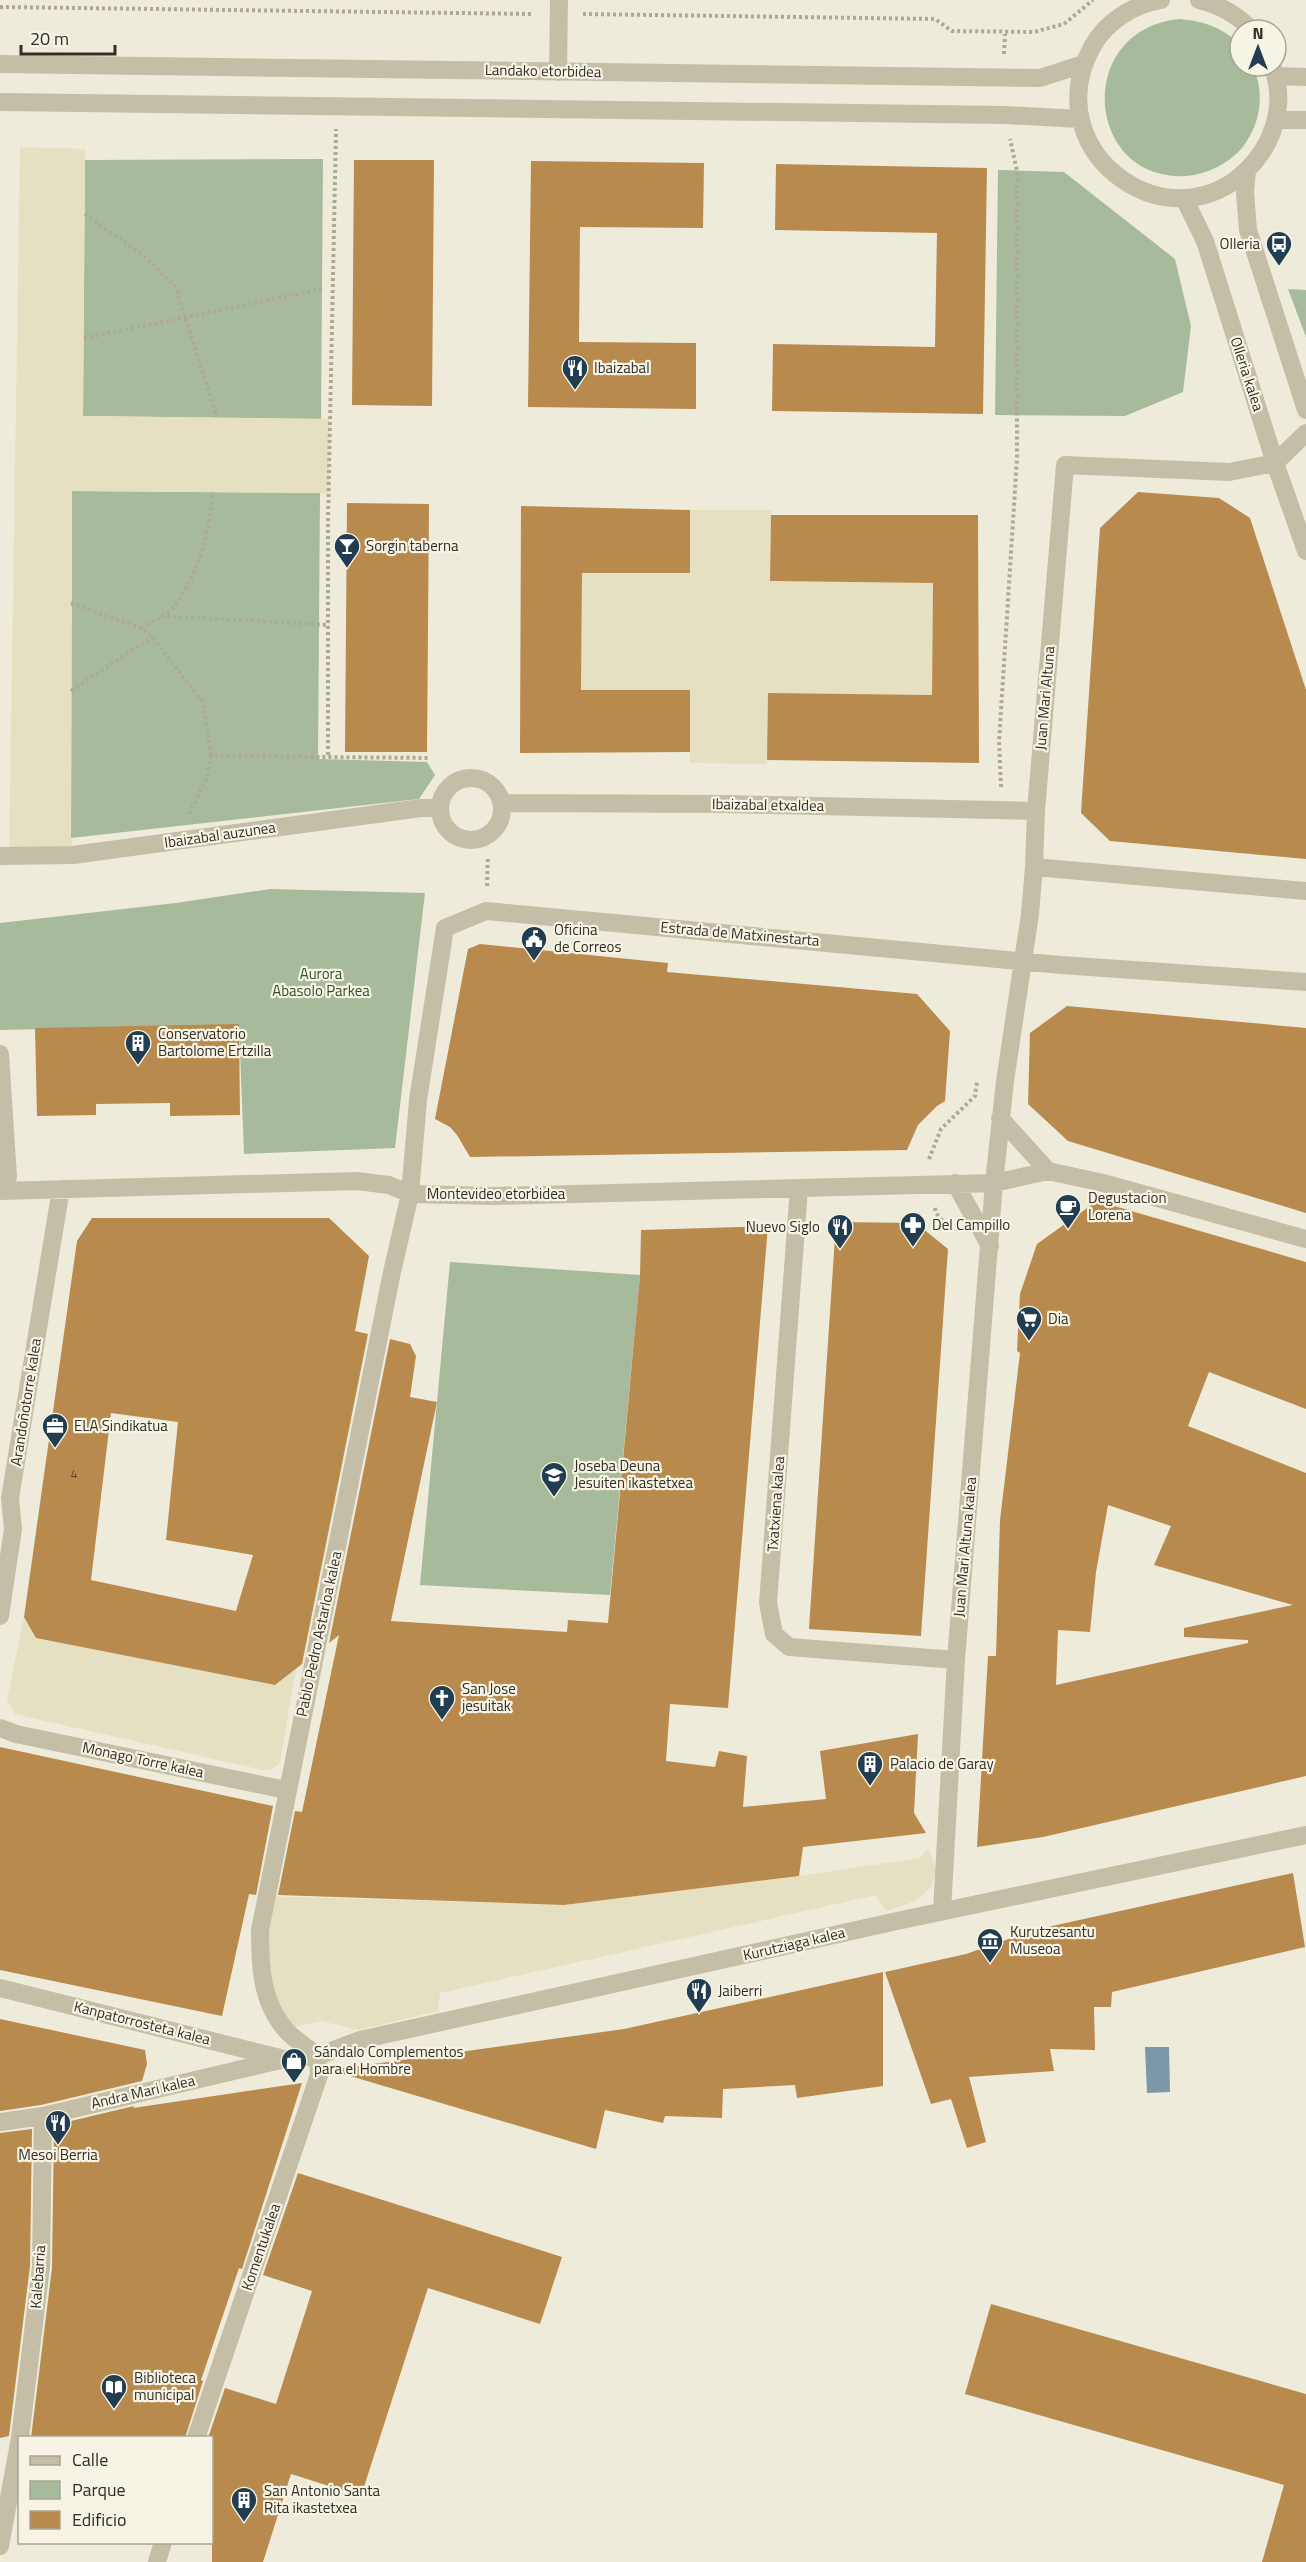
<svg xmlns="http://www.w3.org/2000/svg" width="1306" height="2562" font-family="'Titillium Web',sans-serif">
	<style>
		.green { fill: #a7bb9c }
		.plaza { fill: #e5e0c2 }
		.water { fill: #7c98a8 }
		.building { fill: #b88a4d; fill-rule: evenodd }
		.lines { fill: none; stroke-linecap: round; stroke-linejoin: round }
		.path { stroke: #b0a992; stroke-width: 4; stroke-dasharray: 3 3; stroke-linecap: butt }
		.minor { stroke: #c5bea7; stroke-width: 18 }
		.labels { text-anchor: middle; stroke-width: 4.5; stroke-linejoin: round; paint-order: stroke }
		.number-label { font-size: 12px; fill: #544530 }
		.street-label { font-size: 15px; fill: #322e27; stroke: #f7f4e5 }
		.poi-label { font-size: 15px; fill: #322e27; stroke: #f7f4e5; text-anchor: start }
		.park-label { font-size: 15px; fill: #374e2d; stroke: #f7f4e5 }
	</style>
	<rect width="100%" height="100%" fill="#eeebda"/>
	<path class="green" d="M 1179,19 C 1203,21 1224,27 1240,46 L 1240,66 L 1253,66 C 1265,94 1261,124 1242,148 C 1228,164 1208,174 1186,176 C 1085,182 1073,30 1179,19 Z
		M 323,159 L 321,419 L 83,416 L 85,160 Z
		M 998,170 L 1064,172 L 1175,259 L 1191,326 L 1183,392 L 1125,416 L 995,415 Z
		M 1288,289 L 1306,290 L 1306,337 Z
		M 72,491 L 320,493 L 318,759 L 427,762 L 435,775 L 419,799 L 71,838 Z
		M 270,889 L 425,893 L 395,1148 L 244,1154 L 239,1025 L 0,1030 L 0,923 L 176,903 Z
		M 450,1262 L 640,1275 L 610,1595 L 420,1585 Z"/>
	<path class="plaza" d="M 20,147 L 85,149 L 83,416 L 330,419 L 329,493 L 72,491 L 71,838 L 73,855 L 9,856 Z
		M 690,510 L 771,510 L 770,581 L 933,583 L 932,695 L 768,693 L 767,764 L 690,763 L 689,690 L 581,690 L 582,573 L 690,573 Z
		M 24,1617 L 36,1638 L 275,1685 L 296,1669 L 280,1763 L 271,1769 L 263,1770 L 15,1714 L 7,1700 Z
		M 928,1848 L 936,1868 L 932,1886 L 916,1901 L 886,1911 L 876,1895 L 440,1993 L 438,2011 L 359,2030 L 321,2021 L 284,2029 L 265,1995 L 266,1896 L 564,1905 L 799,1876 L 920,1858 Z"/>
	<path class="water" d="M 1145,2047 L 1169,2047 L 1170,2092 L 1147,2093 Z"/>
	<path class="building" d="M 354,160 L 434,160 L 432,406 L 352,405 Z
		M 531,161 L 704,163 L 703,228 L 580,227 L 579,342 L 696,343 L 696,409 L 528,407 Z
		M 776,164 L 987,168 L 983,414 L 772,411 L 773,344 L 935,347 L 937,233 L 775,230 Z
		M 1138,492 L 1219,498 L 1250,518 L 1306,690 L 1306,859 L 1110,841 L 1081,813 L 1100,528 Z
		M 347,503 L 429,504 L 427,752 L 345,752 Z
		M 521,506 L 690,510 L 690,573 L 582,573 L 581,690 L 690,690 L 690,752 L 520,753 Z
		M 771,515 L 978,515 L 979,763 L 767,760 L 768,693 L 932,695 L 933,583 L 770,581 Z
		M 480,944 L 668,963 L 667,972 L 917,994 L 950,1031 L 945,1101 L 937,1106 L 918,1125 L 907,1150 L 470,1157 L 457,1135 L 450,1127 L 435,1119 L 468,949 Z
		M 1067,1006 L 1306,1028 L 1306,1213 L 1068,1141 L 1028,1104 L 1030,1033 Z
		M 239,1024 L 240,1115 L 170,1116 L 170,1103 L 96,1104 L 96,1115 L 37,1116 L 35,1028 Z
		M 1097,1201 L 1306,1262 L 1306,1409 L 1209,1372 L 1188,1426 L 1306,1473 L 1306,1776 L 1043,1837 L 977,1847 L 988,1656 L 996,1656 L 1000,1520 L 1020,1353 L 1017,1351 L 1020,1294 L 1037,1244 ZM 1108,1505 L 1171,1526 L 1154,1565 L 1293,1605 L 1184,1628 L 1184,1637 L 1248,1640 L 1248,1643 L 1056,1685 L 1058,1630 L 1090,1632 L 1096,1572 Z
		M 92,1218 L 329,1218 L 369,1256 L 355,1331 L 368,1334 L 302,1664 L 275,1685 L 36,1638 L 24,1617 L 77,1241 ZM 111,1413 L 178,1422 L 166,1540 L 253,1555 L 236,1611 L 91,1580 Z
		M 836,1222 L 916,1223 L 948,1249 L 921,1636 L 809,1629 Z
		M 768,1226 L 728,1708 L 670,1704 L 666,1761 L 715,1767 L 719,1751 L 747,1756 L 743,1807 L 826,1799 L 820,1751 L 918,1734 L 914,1813 L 926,1833 L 803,1847 L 799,1876 L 564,1905 L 278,1895 L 295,1811 L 302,1812 L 339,1635 L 329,1643 L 390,1339 L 410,1344 L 416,1356 L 410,1397 L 437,1402 L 391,1621 L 567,1632 L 568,1620 L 608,1623 L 640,1275 L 641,1230 Z
		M 0,1747 L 273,1806 L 256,1895 L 249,1894 L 222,2016 L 0,1970 Z
		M 1293,1873 L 1305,1947 L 1112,1992 L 1111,2007 L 1094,2007 L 1095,2050 L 1050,2049 L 1054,2071 L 969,2077 L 986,2142 L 967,2148 L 951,2099 L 931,2104 L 885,1972 L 966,1954 L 1034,1930 Z
		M 883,1972 L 883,2086 L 797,2098 L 795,2085 L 723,2089 L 722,2118 L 665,2116 L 663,2123 L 605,2110 L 596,2149 L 330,2070 L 624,2029 Z
		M 0,2019 L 145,2050 L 147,2064 L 142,2081 L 41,2105 L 0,2111 Z
		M 302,2083 L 242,2269 L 239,2268 L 201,2380 L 203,2381 L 185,2438 L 31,2438 L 52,2268 L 54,2125 L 134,2106 L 133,2108 Z
		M 32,2129 L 30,2266 L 9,2436 L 0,2438 L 0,2133 Z
		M 298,2173 L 562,2257 L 540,2324 L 428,2288 L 361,2496 L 291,2474 L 263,2562 L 212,2562 L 212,2438 L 208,2438 L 225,2388 L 276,2404 L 312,2291 L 263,2275 Z
		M 991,2304 L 1306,2394 L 1306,2562 L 1262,2562 L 1284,2485 L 965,2394 Z"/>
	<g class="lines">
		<path class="path" d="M 0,7 L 533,14
			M 583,14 L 935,19 L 952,31 L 1034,32 L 1064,24 L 1093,0
			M 1004,54 L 1005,34
			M 85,214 L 145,257 L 175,286 L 217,417
			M 84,338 L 322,289
			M 71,603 L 141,628 L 152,637 L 204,704 L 211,756
			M 161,616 L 329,625
			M 141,628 C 150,622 166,617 172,609 C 198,578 209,532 213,492
			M 71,691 L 152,637
			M 328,755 L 328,522 L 336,129
			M 1001,787 L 999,742 L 1017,458 L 1017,171 L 1010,139
			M 189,814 L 206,780 L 211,756 L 430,758
			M 487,886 L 488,856
			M 929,1159 L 941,1129 L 975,1096 L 977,1082
			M 935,1208 L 936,1213 L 949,1229"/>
		<path class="minor" d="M 1161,0 C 1132,5 1106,22 1092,47 C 1033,156 1179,255 1256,160 C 1277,134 1285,98 1272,66
			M 1199,0 C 1219,5 1238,15 1251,30
			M 0,64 L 1040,78 L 1083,64
			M 558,72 L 559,0
			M 1276,76 L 1306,77
			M 0,102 L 1005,115 L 1080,119
			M 1276,120 L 1306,120
			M 1247,171 L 1245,192 L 1248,230 L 1306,410
			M 1184,198 L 1205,241 L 1275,463 L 1306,551
			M440 809a31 31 0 1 1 62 0a31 31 0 1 1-62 0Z
			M 501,803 L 725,804 L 1036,811
			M 0,856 L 73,855 L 421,808 L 439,808
			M 1034,867 L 1306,891
			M 0,1054 L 8,1177
			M 1000,1118 L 1048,1171
			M 955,1183 L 990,1246
			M 799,1188 L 768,1603 L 774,1634 L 789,1647 L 956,1660
			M 0,1191 L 357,1181 L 389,1185 L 410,1194 L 495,1196 L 994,1183 L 1048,1171 L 1103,1183 L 1306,1239
			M 0,1616 L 13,1529 L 10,1498 L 61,1189
			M 0,1728 L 16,1734 L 286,1790
			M 942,1911 L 956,1660 L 994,1183 L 1005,1081 L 1030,914 L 1034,867 L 1036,811 L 1065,465 L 1229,472 L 1275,463 L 1306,433
			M 0,1988 L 280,2058
			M 0,2122 L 43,2116 L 285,2059 L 318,2056 L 360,2040 L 897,1921 L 1306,1835
			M 20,2438 L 41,2267 L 43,2116
			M 196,2438 L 319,2075 L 318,2056 C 307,2047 293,2039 285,2029 C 261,2001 260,1965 260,1930 L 392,1272 L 410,1194 L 418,1100 L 445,928 L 486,911 L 1061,965 L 1306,982
			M 0,2546 L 20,2438
			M 157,2562 L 163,2542"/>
	</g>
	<defs>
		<g id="bus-pin" transform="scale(1.35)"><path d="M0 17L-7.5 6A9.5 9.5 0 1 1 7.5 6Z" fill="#213d4f" stroke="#f7f4e5"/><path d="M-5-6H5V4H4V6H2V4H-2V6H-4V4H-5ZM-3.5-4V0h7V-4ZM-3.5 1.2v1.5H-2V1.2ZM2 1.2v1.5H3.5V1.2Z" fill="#fff"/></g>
		<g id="restaurant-pin" transform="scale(1.35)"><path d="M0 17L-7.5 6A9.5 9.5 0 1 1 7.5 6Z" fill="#213d4f" stroke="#f7f4e5"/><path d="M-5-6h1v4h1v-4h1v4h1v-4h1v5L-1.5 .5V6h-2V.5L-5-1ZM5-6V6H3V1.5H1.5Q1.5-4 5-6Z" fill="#fff"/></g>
		<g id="bar-pin" transform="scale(1.35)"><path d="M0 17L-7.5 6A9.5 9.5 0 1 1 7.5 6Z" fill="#213d4f" stroke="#f7f4e5"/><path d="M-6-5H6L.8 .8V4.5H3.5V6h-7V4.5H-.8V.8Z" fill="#fff"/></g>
		<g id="civic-pin" transform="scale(1.35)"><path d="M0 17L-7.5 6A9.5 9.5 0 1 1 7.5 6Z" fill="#213d4f" stroke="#f7f4e5"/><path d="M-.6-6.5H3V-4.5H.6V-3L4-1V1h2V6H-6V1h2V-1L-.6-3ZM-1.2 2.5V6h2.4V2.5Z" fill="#fff"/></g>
		<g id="building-pin" transform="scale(1.35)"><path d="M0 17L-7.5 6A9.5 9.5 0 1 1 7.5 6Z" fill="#213d4f" stroke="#f7f4e5"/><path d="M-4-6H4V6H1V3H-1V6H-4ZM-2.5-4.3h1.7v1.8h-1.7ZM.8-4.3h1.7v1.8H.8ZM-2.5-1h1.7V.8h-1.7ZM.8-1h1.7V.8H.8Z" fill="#fff"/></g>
		<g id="cafe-pin" transform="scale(1.35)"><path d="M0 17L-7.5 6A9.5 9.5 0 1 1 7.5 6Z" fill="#213d4f" stroke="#f7f4e5"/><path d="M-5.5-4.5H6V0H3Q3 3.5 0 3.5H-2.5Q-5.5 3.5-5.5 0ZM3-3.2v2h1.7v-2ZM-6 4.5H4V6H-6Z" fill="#fff"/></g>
		<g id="pharmacy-pin" transform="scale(1.35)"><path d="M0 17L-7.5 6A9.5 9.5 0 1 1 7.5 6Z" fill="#213d4f" stroke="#f7f4e5"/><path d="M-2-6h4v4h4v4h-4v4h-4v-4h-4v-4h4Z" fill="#fff"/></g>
		<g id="supermarket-pin" transform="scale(1.35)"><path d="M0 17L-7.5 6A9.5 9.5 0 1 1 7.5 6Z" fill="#213d4f" stroke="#f7f4e5"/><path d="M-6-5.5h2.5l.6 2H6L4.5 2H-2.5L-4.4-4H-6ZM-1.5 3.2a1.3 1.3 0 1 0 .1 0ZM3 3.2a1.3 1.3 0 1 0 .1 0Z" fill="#fff"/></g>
		<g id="office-pin" transform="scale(1.35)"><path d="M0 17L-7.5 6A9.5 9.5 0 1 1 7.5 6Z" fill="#213d4f" stroke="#f7f4e5"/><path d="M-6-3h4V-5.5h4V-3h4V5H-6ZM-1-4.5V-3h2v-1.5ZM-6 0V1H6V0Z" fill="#fff"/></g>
		<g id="school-pin" transform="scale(1.35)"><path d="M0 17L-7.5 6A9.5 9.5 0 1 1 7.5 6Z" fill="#213d4f" stroke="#f7f4e5"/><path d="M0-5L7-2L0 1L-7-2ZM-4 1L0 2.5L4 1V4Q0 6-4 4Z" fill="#fff"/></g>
		<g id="church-pin" transform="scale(1.35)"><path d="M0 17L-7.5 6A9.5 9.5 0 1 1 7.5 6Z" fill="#213d4f" stroke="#f7f4e5"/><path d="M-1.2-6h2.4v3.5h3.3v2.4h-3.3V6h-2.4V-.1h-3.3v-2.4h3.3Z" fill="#fff"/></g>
		<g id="museum-pin" transform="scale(1.35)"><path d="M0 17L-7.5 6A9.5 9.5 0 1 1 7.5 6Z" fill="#213d4f" stroke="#f7f4e5"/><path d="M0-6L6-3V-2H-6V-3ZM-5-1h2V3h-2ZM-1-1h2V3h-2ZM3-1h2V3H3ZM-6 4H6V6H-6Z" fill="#fff"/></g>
		<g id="shop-pin" transform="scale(1.35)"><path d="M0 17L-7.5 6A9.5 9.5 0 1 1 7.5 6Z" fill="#213d4f" stroke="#f7f4e5"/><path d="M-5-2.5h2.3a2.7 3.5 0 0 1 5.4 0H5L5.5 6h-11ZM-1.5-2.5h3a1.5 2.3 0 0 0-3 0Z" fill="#fff"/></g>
		<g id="library-pin" transform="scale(1.35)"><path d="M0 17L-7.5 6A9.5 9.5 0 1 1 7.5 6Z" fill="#213d4f" stroke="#f7f4e5"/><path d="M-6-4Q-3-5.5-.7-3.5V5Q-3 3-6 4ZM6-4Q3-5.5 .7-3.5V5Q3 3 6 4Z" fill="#fff"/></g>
	</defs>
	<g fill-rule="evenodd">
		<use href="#bus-pin" x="1279" y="244"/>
		<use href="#restaurant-pin" x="575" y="368"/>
		<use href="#bar-pin" x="347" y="546"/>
		<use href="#civic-pin" x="534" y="939"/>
		<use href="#building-pin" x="138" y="1043"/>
		<use href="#cafe-pin" x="1068" y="1207"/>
		<use href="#pharmacy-pin" x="913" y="1225"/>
		<use href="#restaurant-pin" x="840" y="1227"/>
		<use href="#supermarket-pin" x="1029" y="1319"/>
		<use href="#office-pin" x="55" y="1426"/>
		<use href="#school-pin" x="554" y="1475"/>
		<use href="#church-pin" x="442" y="1698"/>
		<use href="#building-pin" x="870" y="1764"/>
		<use href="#museum-pin" x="990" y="1941"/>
		<use href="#restaurant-pin" x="699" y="1991"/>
		<use href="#shop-pin" x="294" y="2061"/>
		<use href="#restaurant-pin" x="58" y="2123"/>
		<use href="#library-pin" x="114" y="2387"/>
		<use href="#building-pin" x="244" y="2500"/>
	</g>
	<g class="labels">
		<g class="number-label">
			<text x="74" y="1478">4</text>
		</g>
		<g class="street-label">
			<text transform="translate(543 71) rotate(1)" y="5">Landako etorbidea</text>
			<text transform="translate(1247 374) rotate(72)" y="5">Olleria kalea</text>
			<text transform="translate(1045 698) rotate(-85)" y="5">Juan Mari Altuna</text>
			<text transform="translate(768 805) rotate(1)" y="5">Ibaizabal etxaldea</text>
			<text transform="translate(220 835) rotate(-8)" y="5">Ibaizabal auzunea</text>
			<text transform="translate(740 934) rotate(5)" y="5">Estrada de Matxinestarta</text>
			<text x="496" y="1199">Montevideo etorbidea</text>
			<text transform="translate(26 1402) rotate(-81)" y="5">Arandoñotorre kalea</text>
			<text transform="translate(776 1504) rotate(-86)" y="5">Txatxiena kalea</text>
			<text transform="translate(965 1547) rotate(-85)" y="5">Juan Mari Altuna kalea</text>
			<text transform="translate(319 1634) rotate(-78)" y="5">Pablo Pedro Astarloa kalea</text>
			<text transform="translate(143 1760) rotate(12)" y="5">Monago Torre kalea</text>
			<text transform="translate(794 1944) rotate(-13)" y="5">Kurutziaga kalea</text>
			<text transform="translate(142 2023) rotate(14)" y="5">Kanpatorrosteta kalea</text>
			<text transform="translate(143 2092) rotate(-13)" y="5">Andra Mari kalea</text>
			<text transform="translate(261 2247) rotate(-71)" y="5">Komentukalea</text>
			<text transform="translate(38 2277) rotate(-86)" y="5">Kalebarria</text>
		</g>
		<g class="poi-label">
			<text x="1260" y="249" text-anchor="end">Olleria</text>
			<text x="594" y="373">Ibaizabal</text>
			<text x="366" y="551">Sorgin taberna</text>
			<text x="554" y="935">Oficina<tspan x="554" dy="17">de Correos</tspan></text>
			<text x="158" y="1039">Conservatorio<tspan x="158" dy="17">Bartolome Ertzilla</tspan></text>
			<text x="1088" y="1203">Degustacion<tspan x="1088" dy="17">Lorena</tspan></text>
			<text x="932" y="1230">Del Campillo</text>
			<text x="820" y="1232" text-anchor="end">Nuevo Siglo</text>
			<text x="1048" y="1324">Dia</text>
			<text x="74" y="1431">ELA Sindikatua</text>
			<text x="574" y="1471">Joseba Deuna<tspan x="574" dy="17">Jesuiten ikastetxea</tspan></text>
			<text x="462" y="1694">San Jose<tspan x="462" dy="17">jesuitak</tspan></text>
			<text x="890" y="1769">Palacio de Garay</text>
			<text x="1010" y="1937">Kurutzesantu<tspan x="1010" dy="17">Museoa</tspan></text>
			<text x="718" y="1996">Jaiberri</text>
			<text x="314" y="2057">Sándalo Complementos<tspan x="314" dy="17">para el Hombre</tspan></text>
			<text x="58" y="2160" text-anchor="middle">Mesoi Berria</text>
			<text x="134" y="2383">Biblioteca<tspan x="134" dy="17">municipal</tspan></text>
			<text x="264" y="2496">San Antonio Santa<tspan x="264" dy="17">Rita ikastetxea</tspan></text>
		</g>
		<g class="park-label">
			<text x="321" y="979">Aurora<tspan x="321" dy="17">Abasolo Parkea</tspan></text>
		</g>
	</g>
	<rect x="18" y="2436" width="195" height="108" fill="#f7f4e5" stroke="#a8a599" stroke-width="1.5"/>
	<rect x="30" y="2456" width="30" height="9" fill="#c5bea7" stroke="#a8a599" stroke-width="1.5"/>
	<text x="72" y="2466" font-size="18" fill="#322e27">Calle</text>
	<rect x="30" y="2481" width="30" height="18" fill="#a7bb9c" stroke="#a8a599" stroke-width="1.5"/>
	<text x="72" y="2496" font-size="18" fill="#322e27">Parque</text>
	<rect x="30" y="2511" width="30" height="18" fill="#b88a4d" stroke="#a8a599" stroke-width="1.5"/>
	<text x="72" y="2526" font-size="18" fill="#322e27">Edificio</text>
	<g transform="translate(1258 48)"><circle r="28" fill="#f7f4e5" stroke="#a8a599" stroke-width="1.5"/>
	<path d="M0-4.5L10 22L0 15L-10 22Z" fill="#213d4f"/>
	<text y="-9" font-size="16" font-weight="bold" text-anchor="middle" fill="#322e27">N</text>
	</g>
	<path d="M21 45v9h94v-9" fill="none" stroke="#322e27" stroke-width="3"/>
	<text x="30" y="45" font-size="18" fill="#322e27" stroke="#f7f4e5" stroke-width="4.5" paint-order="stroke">20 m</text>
</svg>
